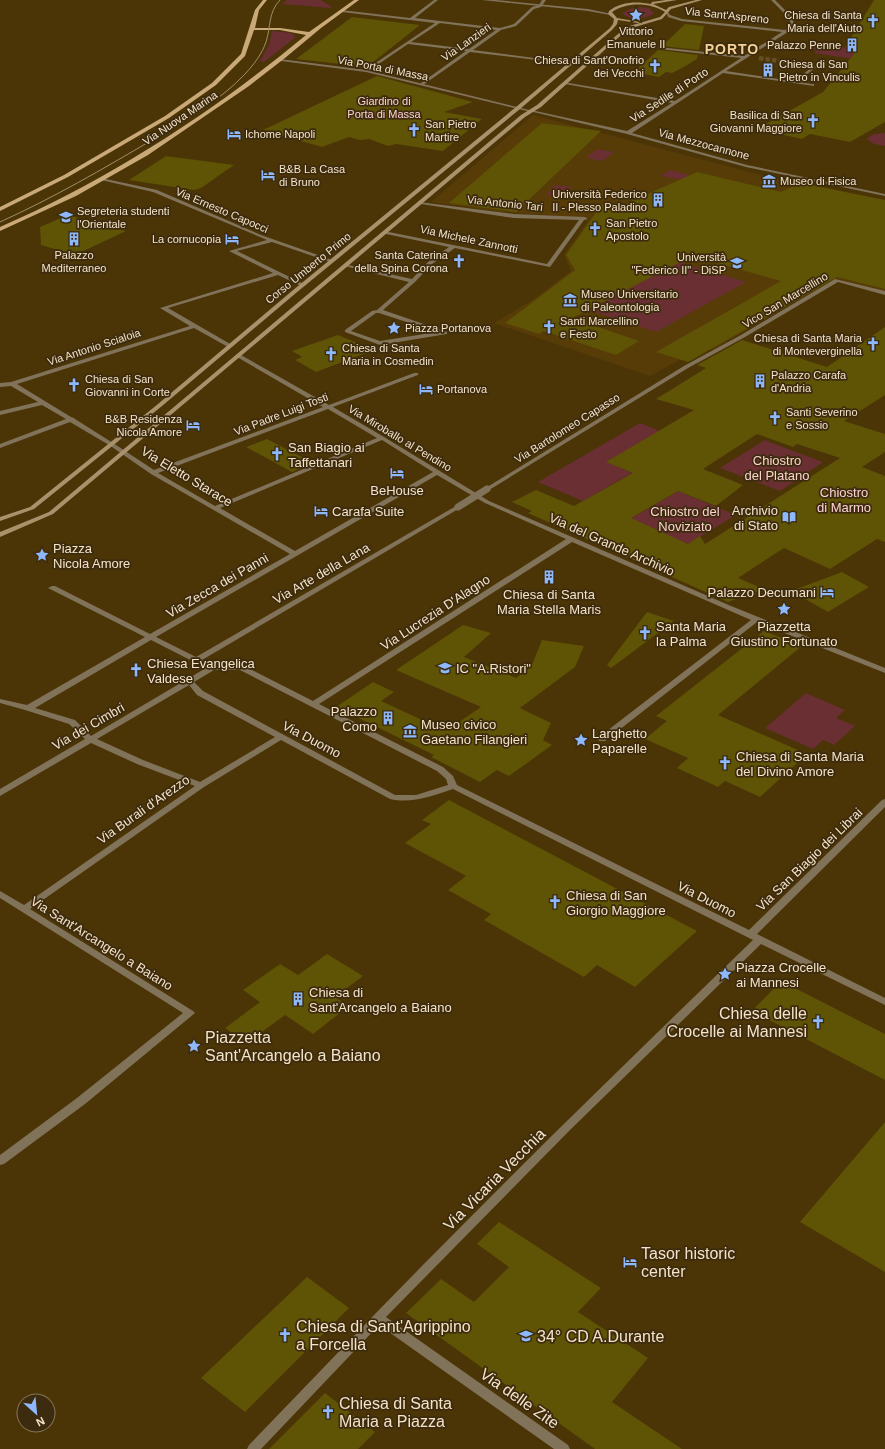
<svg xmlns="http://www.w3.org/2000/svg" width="885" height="1449" font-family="Helvetica,sans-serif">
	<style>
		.built { fill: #573c07 }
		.green { fill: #692f32 }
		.building { fill: #5f5305; fill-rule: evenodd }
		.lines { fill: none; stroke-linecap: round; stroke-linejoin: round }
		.minor-tunnel { stroke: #644e23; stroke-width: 4.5; stroke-dasharray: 4.5 2; stroke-linecap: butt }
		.minor { fill: #81725a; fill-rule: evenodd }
		.tertiary { fill: #81725a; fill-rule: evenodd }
		.secondary { fill: #a9916b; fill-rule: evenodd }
		.primary { fill: #c8a977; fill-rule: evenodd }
		.tram { stroke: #a28d69; stroke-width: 1 }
		.minor-bridge { stroke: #81725a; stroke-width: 7 }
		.labels { text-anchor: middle; stroke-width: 3.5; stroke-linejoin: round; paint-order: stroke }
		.far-street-label { font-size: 11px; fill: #f5e3c8; stroke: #3c2b0e }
		.far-poi-label { font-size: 11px; fill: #f5e3c8; stroke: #3c2b0e; text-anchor: start }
		.far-park-label { font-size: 11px; fill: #fcd2d2; stroke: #3c2b0e }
		.poi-label { font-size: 13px; fill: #f5e3c8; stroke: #3c2b0e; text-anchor: start }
		.park-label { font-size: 13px; fill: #fcd2d2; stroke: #3c2b0e }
		.street-label { font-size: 13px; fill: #f5e3c8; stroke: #3c2b0e }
		.far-district-label { font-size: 14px; font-weight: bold; letter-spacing: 1px; fill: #f4d198; stroke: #3c2b0e }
		.near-poi-label { font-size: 16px; fill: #f5e3c8; stroke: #3c2b0e; text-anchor: start }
		.near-street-label { font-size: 16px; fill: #f5e3c8; stroke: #3c2b0e }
	</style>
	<rect width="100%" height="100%" fill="#4b3406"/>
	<path class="built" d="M 533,115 L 795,184 L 799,182 L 885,200 L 885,292 L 835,279 L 712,350 L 703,347 L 650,376 L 494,323 L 531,301 L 571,271 L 564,255 L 590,218 L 500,212 L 431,202 Z"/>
	<path class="green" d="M 287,0 L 321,0 L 332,7 L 330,8 L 282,4 Z
		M 640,7 L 649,8 L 654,13 C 647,20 629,21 622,13 L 630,9 Z
		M 272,31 L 291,33 L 296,37 L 264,62 L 260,61 L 269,45 Z
		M 819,43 L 860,50 L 853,59 L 814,53 L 817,50 L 812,49 Z
		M 885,133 L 885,146 L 874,144 L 868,140 L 867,138 L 874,134 Z
		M 597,149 L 614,152 L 603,161 L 586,158 Z
		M 670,170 L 692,176 L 684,180 L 660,176 Z
		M 555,185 L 572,187 L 563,197 L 546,195 Z
		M 679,262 L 746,282 L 656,332 L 588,310 Z
		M 640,423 L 660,431 L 607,462 L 632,473 L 583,501 L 538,482 Z
		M 765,440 L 769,442 L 823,462 L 780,491 L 720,468 Z
		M 678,491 L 736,515 L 688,544 L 630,519 Z
		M 806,693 L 845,710 L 836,718 L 855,726 L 834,745 L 823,740 L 813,749 L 765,728 Z"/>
	<path class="building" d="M 874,0 L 885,0 L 885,122 L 850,142 L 810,134 L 802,139 L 757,129 L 823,92 L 858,49 L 845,47 Z
		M 352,17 L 420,25 L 367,67 L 296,59 Z
		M 685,24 L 704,26 L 699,50 L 662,46 Z
		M 658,50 L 659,50 L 698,55 L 697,59 L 684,67 L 672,73 L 666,72 L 659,77 L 634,72 Z
		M 377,76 L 473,102 L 444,112 L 482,119 L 443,151 L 396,144 L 388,146 L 369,139 L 360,140 L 349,137 L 322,147 L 263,130 Z
		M 542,123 L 601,131 L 516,212 L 449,203 Z
		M 166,156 L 234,165 L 201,188 L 194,190 L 129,180 Z
		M 697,172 L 781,192 L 800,183 L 885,200 L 885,289 L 837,277 L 688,362 L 656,352 L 781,281 L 692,256 L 572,318 L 639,341 L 616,355 L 544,331 L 539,334 L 505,323 L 575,270 L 566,255 L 602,204 L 623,205 Z
		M 68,215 L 126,231 L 75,255 L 41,245 L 40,227 Z
		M 885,327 L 885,395 L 844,421 L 885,434 L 885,452 L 862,467 L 885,476 L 885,542 L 877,539 L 830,569 L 784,548 L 738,578 L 764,589 L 728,602 L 528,513 L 532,511 L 512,502 L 536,490 L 574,506 L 633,473 L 606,462 L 694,410 L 656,399 L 706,368 L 697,365 L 742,340 L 827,367 ZM 757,434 L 793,447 L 797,444 L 840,458 L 705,544 L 700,536 L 688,544 L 631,518 L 678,491 L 716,506 L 743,485 L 703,469 Z
		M 338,335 L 374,350 L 316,372 L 295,360 L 302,357 L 292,351 Z
		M 267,439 L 292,452 L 313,463 L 292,472 L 246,447 Z
		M 842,572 L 869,587 L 828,612 L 791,591 Z
		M 647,612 L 674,621 L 611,668 L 607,665 Z
		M 463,625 L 491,633 L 464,657 L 516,678 L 531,667 L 542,640 L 584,646 L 575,667 L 520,708 L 551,723 L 543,740 L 552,745 L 509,776 L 497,770 L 480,782 L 431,757 L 434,755 L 336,707 L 373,682 L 394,692 L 381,701 L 446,731 L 481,707 L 396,670 Z
		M 764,631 L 802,646 L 718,715 L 807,754 L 760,797 L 725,781 L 718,787 L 677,768 L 688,758 L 645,739 L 667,721 L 656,716 Z
		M 449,800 L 697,931 L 635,987 L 597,965 L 584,977 L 484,920 L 491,914 L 448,890 L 466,876 L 405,843 L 431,824 L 422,820 Z
		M 327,954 L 363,976 L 335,997 L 349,1006 L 313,1034 L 285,1015 L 247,1043 L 225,1028 L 260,1002 L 243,990 L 280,964 L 298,975 Z
		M 781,981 L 885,1034 L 885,1080 L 752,1011 Z
		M 885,1122 L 885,1272 L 800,1222 Z
		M 499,1222 L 601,1288 L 578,1312 L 648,1358 L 612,1402 L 682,1449 L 595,1449 L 406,1313 L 441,1279 L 474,1302 L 509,1267 L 477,1244 Z
		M 307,1277 L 349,1308 L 245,1412 L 201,1378 Z
		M 325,1393 L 375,1432 L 358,1449 L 269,1449 Z"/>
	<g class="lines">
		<path class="minor-tunnel" d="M 759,58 L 779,61"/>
		<path class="minor" d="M 434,0 L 438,0 L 415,18 L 500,28 L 514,24 L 532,7 L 539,5 L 542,0 L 546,0 L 541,7 L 534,9 L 516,26 L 501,30 L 473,50 L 572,63 L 570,64 L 470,52 L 423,85 L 421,85 L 421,83 L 466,51 L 408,44 L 367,72 L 365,72 L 365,70 L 435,23 L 342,12 L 341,10 L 410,18 ZM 440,23 L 496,30 L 469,49 L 411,42 Z
			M 771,0 L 775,0 L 792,17 L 795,26 L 788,32 L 726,71 L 812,84 L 814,84 L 814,86 L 723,73 L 632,133 L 747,165 L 885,194 L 885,196 L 746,167 L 627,134 L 529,111 L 531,110 L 627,131 L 672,103 L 565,84 L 563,83 L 563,82 L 675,101 L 741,58 L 659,49 L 658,47 L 744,56 L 782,32 L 681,21 L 668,17 L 666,12 L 668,12 L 670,15 L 682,19 L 785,30 L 791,26 L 789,18 Z
			M 779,60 L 815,66 L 817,67 L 803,77 L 801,76 L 802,75 L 811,68 L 778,62 Z
			M 101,178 L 157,190 L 261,235 L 335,261 L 330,262 L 272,242 L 237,251 L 306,285 L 301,286 L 278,275 L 168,308 L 232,345 L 232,347 L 228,347 L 194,328 L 17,384 L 71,417 L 74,418 L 75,419 L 113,443 L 154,470 L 323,407 L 237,357 L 237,355 L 241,355 L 329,405 L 414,373 L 418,373 L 418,375 L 333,407 L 384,437 L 489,501 L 731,606 L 885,668 L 885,673 L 757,622 L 605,741 L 599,741 L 598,739 L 599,737 L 751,620 L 572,542 L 319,704 L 443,767 L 453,776 L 457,785 L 749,930 L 882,800 L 885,799 L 885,807 L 757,934 L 885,998 L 885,1005 L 761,944 L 570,1130 L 386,1317 L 568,1445 L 570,1449 L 554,1449 L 379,1325 L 261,1449 L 247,1449 L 249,1445 C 306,1386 363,1326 421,1267 C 530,1156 641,1048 753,940 L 453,789 C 433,796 411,804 390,799 L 281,740 L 204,787 L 30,909 L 193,1011 L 195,1013 L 85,1104 L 4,1164 L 0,1165 L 0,1155 L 77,1098 L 183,1013 L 0,898 L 0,891 L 24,905 L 195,786 L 137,764 L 91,743 L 0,796 L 0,789 L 85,739 L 69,724 L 25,710 L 0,703 L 0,699 L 27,705 L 145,637 L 48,588 L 52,586 L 55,586 L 150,634 L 290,554 L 151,474 L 109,445 L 70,422 L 0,448 L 0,444 L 66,419 L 42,405 L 0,415 L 0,411 L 38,402 L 11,386 L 0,387 L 0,383 L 11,382 L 190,326 L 160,308 L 273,273 L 229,251 L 267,240 L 153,192 L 101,180 ZM 328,409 L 377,438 L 215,506 L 158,473 ZM 382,440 L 433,472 L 295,551 L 220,508 ZM 437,475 L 485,503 L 566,539 L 313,701 L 244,666 L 213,666 L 202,660 L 460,508 L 460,506 L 456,506 L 196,657 L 156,637 ZM 151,640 L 206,668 L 91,736 L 75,720 L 35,708 ZM 214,670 L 240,670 L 437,771 L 446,779 L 448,785 L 416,795 L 395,795 L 203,691 L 194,682 ZM 189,685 L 197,695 L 275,737 L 200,782 L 143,760 L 97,739 Z
			M 419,202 L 514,214 L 585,217 L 588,219 L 584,220 L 550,267 L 455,248 L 432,264 L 415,282 L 383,310 L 447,332 L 447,334 L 380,345 L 345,332 L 345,330 L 372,311 L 377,310 L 409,282 L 344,266 L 344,264 L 412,279 L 428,262 L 449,247 L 386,234 L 383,232 L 384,231 L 547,264 L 579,220 L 514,218 L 421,204 L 419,203 ZM 376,313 L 379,313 L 437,332 L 380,341 L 351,331 Z
			M 835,279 L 885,291 L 885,295 L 838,282 L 745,337 L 688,368 L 489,490 L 487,491 L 484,489 L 684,366 L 741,335 Z"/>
		<path class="tertiary" d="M 482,0 L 496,0 L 588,9 L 612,14 L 610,15 L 588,11 Z
			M 280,59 L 366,70 L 533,111 L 531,112 L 366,72 L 281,61 Z"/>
		<path class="secondary" d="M 666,0 L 677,0 L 653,4 L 666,10 L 669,7 L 696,0 L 702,0 L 671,9 L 662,19 L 628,29 L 541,107 L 525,117 L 53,514 L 0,537 L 0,532 L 49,512 L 521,115 L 537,105 L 626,27 L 660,17 L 665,12 C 650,2 626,2 612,12 L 617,18 L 640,22 L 638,23 L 618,20 L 617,24 L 612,30 L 520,109 L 296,293 L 162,406 L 34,509 L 0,521 L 0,517 L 30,507 L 158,404 L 292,291 L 516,107 L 610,28 L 613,24 L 614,19 L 608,14 L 609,11 C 620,2 636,1 651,4 L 652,2 Z"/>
		<path class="primary" d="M 263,0 L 267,0 L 259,10 L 255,28 L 280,28 L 309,32 L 354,0 L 359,0 L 321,28 L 285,58 L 249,86 L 148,155 L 76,196 L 0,231 L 0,227 C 112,178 213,112 306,35 L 280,30 L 254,30 L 245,56 L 216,85 L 169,118 L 68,177 L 0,211 L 0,207 L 64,175 L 165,116 L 212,83 L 241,54 L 255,10 Z"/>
		<path class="tram" d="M 0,222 C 53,198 103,169 152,140 C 185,120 220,101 246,73 C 254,64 262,54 266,42 C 271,27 268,12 280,0"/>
		<path class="minor-bridge" d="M 458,507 L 487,489"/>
	</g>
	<defs>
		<g id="sight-bare" transform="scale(1.08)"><path d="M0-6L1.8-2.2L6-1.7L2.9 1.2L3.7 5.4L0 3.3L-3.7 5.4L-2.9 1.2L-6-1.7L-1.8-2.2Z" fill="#8db9fc" stroke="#3c2b0e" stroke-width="2.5" paint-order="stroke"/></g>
		<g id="church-bare" transform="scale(1.08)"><path d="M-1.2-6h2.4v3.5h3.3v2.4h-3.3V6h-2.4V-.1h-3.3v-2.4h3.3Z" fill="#8db9fc" stroke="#3c2b0e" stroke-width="2.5" paint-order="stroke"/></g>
		<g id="building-bare" transform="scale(1.08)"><path d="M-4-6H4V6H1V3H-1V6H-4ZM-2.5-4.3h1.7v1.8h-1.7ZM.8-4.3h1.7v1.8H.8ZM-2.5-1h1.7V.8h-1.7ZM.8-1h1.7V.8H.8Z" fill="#8db9fc" stroke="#3c2b0e" stroke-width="2.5" paint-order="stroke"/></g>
		<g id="hotel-bare" transform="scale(1.08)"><path d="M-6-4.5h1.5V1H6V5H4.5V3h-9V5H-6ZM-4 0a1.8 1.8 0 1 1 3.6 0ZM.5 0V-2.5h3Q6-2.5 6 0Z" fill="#8db9fc" stroke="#3c2b0e" stroke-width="2.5" paint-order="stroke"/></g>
		<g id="museum-bare" transform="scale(1.08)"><path d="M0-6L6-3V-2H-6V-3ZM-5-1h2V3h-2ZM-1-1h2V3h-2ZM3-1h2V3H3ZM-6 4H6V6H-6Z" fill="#8db9fc" stroke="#3c2b0e" stroke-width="2.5" paint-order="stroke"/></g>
		<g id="university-bare" transform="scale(1.08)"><path d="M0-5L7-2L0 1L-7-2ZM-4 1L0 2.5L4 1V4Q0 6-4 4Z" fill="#8db9fc" stroke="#3c2b0e" stroke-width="2.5" paint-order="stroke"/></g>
		<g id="library-bare" transform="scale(1.08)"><path d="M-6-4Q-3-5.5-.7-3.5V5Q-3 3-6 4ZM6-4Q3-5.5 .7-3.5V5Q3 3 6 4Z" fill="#8db9fc" stroke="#3c2b0e" stroke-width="2.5" paint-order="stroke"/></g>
		<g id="school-bare" transform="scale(1.08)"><path d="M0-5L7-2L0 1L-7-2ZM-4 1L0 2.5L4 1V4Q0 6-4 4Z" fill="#8db9fc" stroke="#3c2b0e" stroke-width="2.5" paint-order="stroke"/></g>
	</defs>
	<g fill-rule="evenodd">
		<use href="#sight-bare" x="636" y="15"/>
		<use href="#church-bare" x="873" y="21"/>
		<use href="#building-bare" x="852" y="45"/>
		<use href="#church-bare" x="655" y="66"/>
		<use href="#building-bare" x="768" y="70"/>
		<use href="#church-bare" x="813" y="121"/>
		<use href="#church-bare" x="414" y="130"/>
		<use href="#hotel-bare" x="234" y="134"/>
		<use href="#hotel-bare" x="268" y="175"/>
		<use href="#museum-bare" x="769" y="181"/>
		<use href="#building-bare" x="658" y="200"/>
		<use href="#university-bare" x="66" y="217"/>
		<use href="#church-bare" x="595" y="229"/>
		<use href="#building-bare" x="74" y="239"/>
		<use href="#hotel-bare" x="232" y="239"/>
		<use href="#church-bare" x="459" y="261"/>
		<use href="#university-bare" x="737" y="263"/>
		<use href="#museum-bare" x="570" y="300"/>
		<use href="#church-bare" x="549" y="327"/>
		<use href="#sight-bare" x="394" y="328"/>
		<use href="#church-bare" x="873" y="344"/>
		<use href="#church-bare" x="331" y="354"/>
		<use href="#building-bare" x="760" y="381"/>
		<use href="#church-bare" x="74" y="385"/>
		<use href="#hotel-bare" x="426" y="389"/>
		<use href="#church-bare" x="775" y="418"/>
		<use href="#hotel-bare" x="193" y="425"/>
		<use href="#church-bare" x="277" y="454"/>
		<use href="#hotel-bare" x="397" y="473"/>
		<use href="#hotel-bare" x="321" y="511"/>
		<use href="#library-bare" x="789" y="517"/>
		<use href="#sight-bare" x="42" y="555"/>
		<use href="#building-bare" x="549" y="577"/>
		<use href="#hotel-bare" x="827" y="592"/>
		<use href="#sight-bare" x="784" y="609"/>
		<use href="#church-bare" x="645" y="633"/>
		<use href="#school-bare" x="445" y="668"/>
		<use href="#church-bare" x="136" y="670"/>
		<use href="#building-bare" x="388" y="718"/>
		<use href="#museum-bare" x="410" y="731"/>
		<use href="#sight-bare" x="581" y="740"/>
		<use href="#church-bare" x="725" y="763"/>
		<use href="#church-bare" x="555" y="902"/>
		<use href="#sight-bare" x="725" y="974"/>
		<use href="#building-bare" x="298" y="999"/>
		<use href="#church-bare" x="818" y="1022"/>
		<use href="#sight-bare" x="194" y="1046"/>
		<use href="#hotel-bare" x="630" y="1262"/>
		<use href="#church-bare" x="285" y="1335"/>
		<use href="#school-bare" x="526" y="1336"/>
		<use href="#church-bare" x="328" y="1412"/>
	</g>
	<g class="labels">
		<g class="far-street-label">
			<text transform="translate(727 15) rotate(6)" y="4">Via Sant'Aspreno</text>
			<text transform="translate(466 42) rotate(-35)" y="4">Via Lanzieri</text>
			<text transform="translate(383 68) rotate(11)" y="4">Via Porta di Massa</text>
			<text transform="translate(669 95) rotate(-33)" y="4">Via Sedile di Porto</text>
			<text transform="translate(180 118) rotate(-34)" y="4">Via Nuova Marina</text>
			<text transform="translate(704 144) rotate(15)" y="4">Via Mezzocannone</text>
			<text transform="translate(505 203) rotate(6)" y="4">Via Antonio Tari</text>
			<text transform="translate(222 210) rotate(23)" y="4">Via Ernesto Capocci</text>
			<text transform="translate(469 239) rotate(12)" y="4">Via Michele Zannotti</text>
			<text transform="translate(308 268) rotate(-39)" y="4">Corso Umberto Primo</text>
			<text transform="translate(785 300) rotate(-31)" y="4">Vico San Marcellino</text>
			<text transform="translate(94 347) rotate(-18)" y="4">Via Antonio Scialoia</text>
			<text transform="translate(281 414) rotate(-21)" y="4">Via Padre Luigi Tosti</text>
			<text transform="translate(567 428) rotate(-32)" y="4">Via Bartolomeo Capasso</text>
			<text transform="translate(400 438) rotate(31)" y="4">Via Miroballo al Pendino</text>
		</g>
		<g class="far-poi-label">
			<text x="862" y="19" text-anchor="end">Chiesa di Santa<tspan x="862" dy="13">Maria dell'Aiuto</tspan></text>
			<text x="636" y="35" text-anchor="middle">Vittorio<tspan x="636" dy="13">Emanuele II</tspan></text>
			<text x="841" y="49" text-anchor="end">Palazzo Penne</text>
			<text x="644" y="64" text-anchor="end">Chiesa di Sant'Onofrio<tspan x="644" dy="13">dei Vecchi</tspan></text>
			<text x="779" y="68">Chiesa di San<tspan x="779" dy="13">Pietro in Vinculis</tspan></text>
			<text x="802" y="119" text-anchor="end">Basilica di San<tspan x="802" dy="13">Giovanni Maggiore</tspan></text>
			<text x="425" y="128">San Pietro<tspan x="425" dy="13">Martire</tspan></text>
			<text x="245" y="138">Ichome Napoli</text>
			<text x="279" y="173">B&amp;B La Casa<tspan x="279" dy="13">di Bruno</tspan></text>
			<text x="780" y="185">Museo di Fisica</text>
			<text x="647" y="198" text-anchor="end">Università Federico<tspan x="647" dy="13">II - Plesso Paladino</tspan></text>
			<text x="77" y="215">Segreteria studenti<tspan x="77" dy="13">l'Orientale</tspan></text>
			<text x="606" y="227">San Pietro<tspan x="606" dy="13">Apostolo</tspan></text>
			<text x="221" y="243" text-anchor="end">La cornucopia</text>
			<text x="74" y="259" text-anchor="middle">Palazzo<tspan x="74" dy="13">Mediterraneo</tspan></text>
			<text x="448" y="259" text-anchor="end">Santa Caterina<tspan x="448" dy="13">della Spina Corona</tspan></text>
			<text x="726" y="261" text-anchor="end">Università<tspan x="726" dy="13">"Federico II" - DiSP</tspan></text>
			<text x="581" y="298">Museo Universitario<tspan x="581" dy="13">di Paleontologia</tspan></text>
			<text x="560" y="325">Santi Marcellino<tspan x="560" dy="13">e Festo</tspan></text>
			<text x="405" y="332">Piazza Portanova</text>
			<text x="862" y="342" text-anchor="end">Chiesa di Santa Maria<tspan x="862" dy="13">di Monteverginella</tspan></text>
			<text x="342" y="352">Chiesa di Santa<tspan x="342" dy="13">Maria in Cosmedin</tspan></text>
			<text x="771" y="379">Palazzo Carafa<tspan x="771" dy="13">d'Andria</tspan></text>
			<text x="85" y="383">Chiesa di San<tspan x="85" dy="13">Giovanni in Corte</tspan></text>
			<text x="437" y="393">Portanova</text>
			<text x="786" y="416">Santi Severino<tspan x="786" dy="13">e Sossio</tspan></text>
			<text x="182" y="423" text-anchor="end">B&amp;B Residenza<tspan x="182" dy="13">Nicola Amore</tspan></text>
		</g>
		<g class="far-park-label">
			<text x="384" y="105">Giardino di<tspan x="384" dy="13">Porta di Massa</tspan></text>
		</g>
		<g class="poi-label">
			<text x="288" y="452">San Biagio ai<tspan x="288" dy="15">Taffettanari</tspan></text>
			<text x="397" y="495" text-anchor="middle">BeHouse</text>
			<text x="778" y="515" text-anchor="end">Archivio<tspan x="778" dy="15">di Stato</tspan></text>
			<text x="332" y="516">Carafa Suite</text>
			<text x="53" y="553">Piazza<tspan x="53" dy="15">Nicola Amore</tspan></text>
			<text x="816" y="597" text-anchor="end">Palazzo Decumani</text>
			<text x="549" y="599" text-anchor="middle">Chiesa di Santa<tspan x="549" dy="15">Maria Stella Maris</tspan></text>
			<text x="656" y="631">Santa Maria<tspan x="656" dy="15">la Palma</tspan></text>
			<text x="784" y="631" text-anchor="middle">Piazzetta<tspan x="784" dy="15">Giustino Fortunato</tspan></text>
			<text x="147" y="668">Chiesa Evangelica<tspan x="147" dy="15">Valdese</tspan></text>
			<text x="456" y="673">IC "A.Ristori"</text>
			<text x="377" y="716" text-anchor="end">Palazzo<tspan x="377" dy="15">Como</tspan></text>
			<text x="421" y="729">Museo civico<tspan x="421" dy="15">Gaetano Filangieri</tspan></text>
			<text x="592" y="738">Larghetto<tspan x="592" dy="15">Paparelle</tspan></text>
			<text x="736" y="761">Chiesa di Santa Maria<tspan x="736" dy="15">del Divino Amore</tspan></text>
			<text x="566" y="900">Chiesa di San<tspan x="566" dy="15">Giorgio Maggiore</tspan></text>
			<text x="736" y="972">Piazza Crocelle<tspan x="736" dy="15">ai Mannesi</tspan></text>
			<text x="309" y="997">Chiesa di<tspan x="309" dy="15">Sant'Arcangelo a Baiano</tspan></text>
		</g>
		<g class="park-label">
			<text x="777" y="465">Chiostro<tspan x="777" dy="15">del Platano</tspan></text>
			<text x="844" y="497">Chiostro<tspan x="844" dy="15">di Marmo</tspan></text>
			<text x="685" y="516">Chiostro del<tspan x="685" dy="15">Noviziato</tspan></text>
		</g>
		<g class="street-label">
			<text transform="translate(187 476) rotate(31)" y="5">Via Eletto Starace</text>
			<text transform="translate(612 544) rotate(24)" y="5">Via del Grande Archivio</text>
			<text transform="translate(321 573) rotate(-30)" y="5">Via Arte della Lana</text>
			<text transform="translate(217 585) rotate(-30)" y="5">Via Zecca dei Panni</text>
			<text transform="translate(435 612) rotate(-33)" y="5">Via Lucrezia D'Alagno</text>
			<text transform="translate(88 726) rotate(-30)" y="5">Via dei Cimbri</text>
			<text transform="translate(312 739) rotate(28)" y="5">Via Duomo</text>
			<text transform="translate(143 809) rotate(-35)" y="5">Via Burali d'Arezzo</text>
			<text transform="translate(809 859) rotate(-44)" y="5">Via San Biagio dei Librai</text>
			<text transform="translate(707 899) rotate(27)" y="5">Via Duomo</text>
			<text transform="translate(102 943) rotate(32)" y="5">Via Sant'Arcangelo a Baiano</text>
		</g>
		<g class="far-district-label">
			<text x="732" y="54">PORTO</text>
		</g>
		<g class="near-poi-label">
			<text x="807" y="1019" text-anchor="end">Chiesa delle<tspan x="807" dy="18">Crocelle ai Mannesi</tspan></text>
			<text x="205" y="1043">Piazzetta<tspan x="205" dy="18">Sant'Arcangelo a Baiano</tspan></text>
			<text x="641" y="1259">Tasor historic<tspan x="641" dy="18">center</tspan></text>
			<text x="296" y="1332">Chiesa di Sant'Agrippino<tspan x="296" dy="18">a Forcella</tspan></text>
			<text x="537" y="1342">34° CD A.Durante</text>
			<text x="339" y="1409">Chiesa di Santa<tspan x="339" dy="18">Maria a Piazza</tspan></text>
		</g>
		<g class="near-street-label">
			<text transform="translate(494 1179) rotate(-45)" y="6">Via Vicaria Vecchia</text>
			<text transform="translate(520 1398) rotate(35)" y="6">Via delle Zite</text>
		</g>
	</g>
	<g transform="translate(36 1413) rotate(153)"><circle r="19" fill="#3c2b0e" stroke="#867558"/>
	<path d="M0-3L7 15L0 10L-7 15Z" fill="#8db9fc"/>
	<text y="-6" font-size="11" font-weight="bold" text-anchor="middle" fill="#f5e3c8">N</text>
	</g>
</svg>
